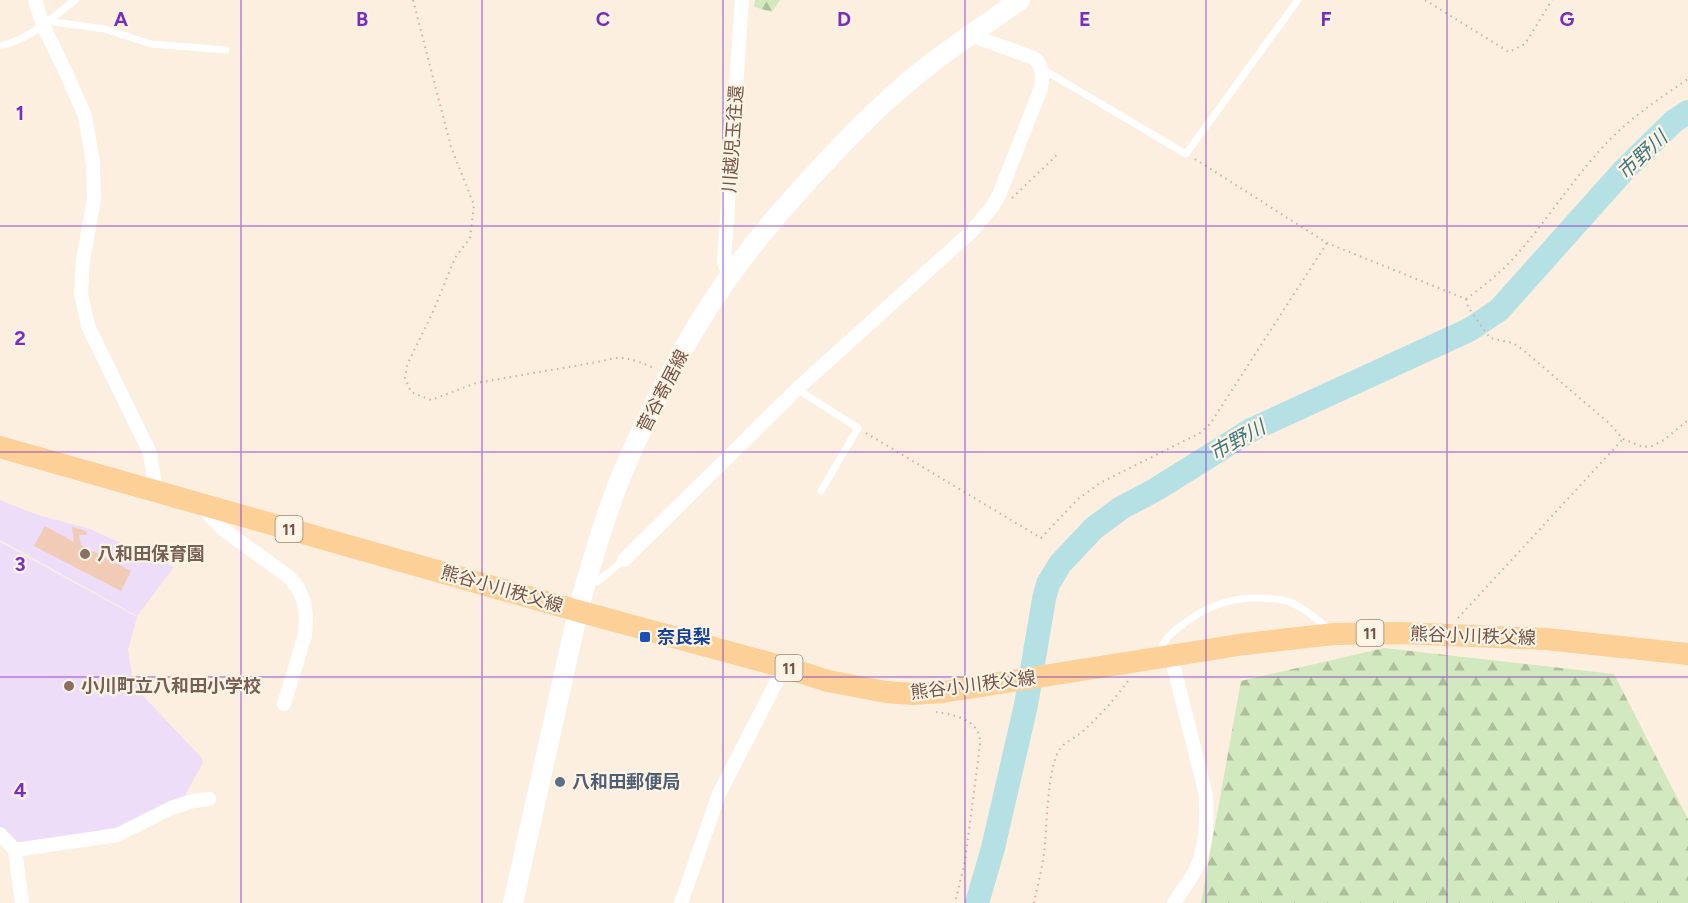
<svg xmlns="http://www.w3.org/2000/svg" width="1688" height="903" font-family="Figtree,'Noto Sans JP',sans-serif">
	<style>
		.education { fill: #edddf8 }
		.forest { fill: url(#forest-firs) }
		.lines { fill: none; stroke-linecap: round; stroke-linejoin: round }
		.river { stroke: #b5e1e5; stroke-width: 24 }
		.building { fill: #f2cbb7 }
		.path { stroke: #d6ae9b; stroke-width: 2; stroke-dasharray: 1.5 4.5; stroke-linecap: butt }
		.service { stroke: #fff; stroke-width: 7 }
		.minor { stroke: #fff; stroke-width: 14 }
		.secondary { stroke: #fff; stroke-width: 20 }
		.primary { stroke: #fcd097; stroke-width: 22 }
		.grid { fill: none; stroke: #7b2cbf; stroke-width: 1.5; stroke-opacity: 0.55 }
		.education-dot { fill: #8d6e63; stroke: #fff4e6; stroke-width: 2 }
		.transit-dot { fill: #1a4fb4; stroke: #fff4e6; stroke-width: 2 }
		.service-dot { fill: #5c6f8a; stroke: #fff4e6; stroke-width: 2 }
		.labels { text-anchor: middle; stroke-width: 4.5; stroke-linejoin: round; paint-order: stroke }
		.shield { fill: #fff4e6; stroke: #9d8477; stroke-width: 1.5 }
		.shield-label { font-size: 16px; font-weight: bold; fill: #735447 }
		.street-label { font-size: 18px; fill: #735447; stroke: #fff4e6 }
		.education-label { font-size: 18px; font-weight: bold; fill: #785e54; stroke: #fff4e6; text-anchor: start }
		.transit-label { font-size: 18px; font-weight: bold; fill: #164399; stroke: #fff4e6; text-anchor: start }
		.service-label { font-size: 18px; font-weight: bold; fill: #4e5e75; stroke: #fff4e6; text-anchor: start }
		.water-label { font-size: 20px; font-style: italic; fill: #3e797f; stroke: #fff4e6 }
		.grid-label { font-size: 20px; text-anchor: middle; font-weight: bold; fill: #7b2cbf; stroke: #fff4e6; stroke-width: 4.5; stroke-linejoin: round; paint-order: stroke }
	</style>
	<defs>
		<pattern id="forest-firs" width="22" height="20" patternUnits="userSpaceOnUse" patternTransform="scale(1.5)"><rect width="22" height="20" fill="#d2e9bf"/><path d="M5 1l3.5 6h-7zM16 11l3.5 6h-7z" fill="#afbf9d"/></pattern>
	</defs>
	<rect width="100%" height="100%" fill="#fcefe0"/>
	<path class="education" d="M 0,500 L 35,514 L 90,529 L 174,567 L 137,616 L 0,540 Z
		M 0,542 L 137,617 L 128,650 L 132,675 L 145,698 L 201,757 L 203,763 L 184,797 L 115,833 L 19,842 L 0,836 Z"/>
	<path class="forest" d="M 755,0 L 780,0 L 772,12 L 754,7 Z
		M 1384,648 L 1614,674 L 1688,819 L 1688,903 L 1201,903 L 1241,681 Z"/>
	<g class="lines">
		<path class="river" d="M 977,903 L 993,848 L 1026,705 L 1044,599 L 1048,584 L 1060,564 L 1094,528 L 1121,508 L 1155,490 L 1251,430 L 1469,330 L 1499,310 L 1624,170 L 1674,121 L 1688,112"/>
	</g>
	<path class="building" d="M 45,526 L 74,542 L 72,527 L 86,531 L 87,535 L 79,535 L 81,545 L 131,571 L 121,591 L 34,546 Z"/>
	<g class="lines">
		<path class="path" d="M 413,0 L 451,147 L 474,205 L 470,238 L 455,258 L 432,314 L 407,365 L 405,378 L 411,392 L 431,400 L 476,383 L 603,361 C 623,354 634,360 654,368
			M 1425,0 L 1509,52 L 1525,44 L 1552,0
			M 1195,159 L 1327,243 L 1466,299
			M 1012,198 L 1059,153
			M 1466,299 C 1482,287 1498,275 1512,260 C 1544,225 1569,184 1602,148 C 1628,119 1656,101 1688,79
			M 1466,299 L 1468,307 L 1490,338 L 1513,343 L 1522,349 L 1609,423 L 1623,439 L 1643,447 L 1652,446 L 1664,440 L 1688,420
			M 866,433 L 1041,538 L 1078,499 L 1100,483 L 1200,433 L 1210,424 L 1327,243
			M 1458,618 L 1623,439
			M 936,712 C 950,714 974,718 979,735 C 980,738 980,741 980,745 L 965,861 L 955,903
			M 1034,903 C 1037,887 1042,870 1044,853 C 1047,830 1047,766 1060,749 C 1065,742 1075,738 1082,732 C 1099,717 1114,700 1128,681"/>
		<path class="service" d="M 47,21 L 105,29 L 151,44 L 226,50
			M 0,46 C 29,40 52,18 75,0
			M 1043,72 L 1049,73 L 1186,154 L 1298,0
			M 797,389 L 858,428 L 821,491
			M 587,584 L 598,581 L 624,560
			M 1161,654 C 1161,640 1172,633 1182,625 C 1210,603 1238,595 1274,599 C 1280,600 1287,600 1292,603 C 1306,609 1318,620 1330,630"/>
		<path class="minor" d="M 35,0 L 43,25 L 67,75 L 85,116 L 93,163 L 94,198 L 83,261 L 81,294 L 88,326 L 150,453 L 156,491
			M 729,277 L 724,262 L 742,0
			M 201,507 L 224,530 L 289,577 L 298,588 L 304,602 L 306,617 L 305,635 L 284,704
			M 624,560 L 797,389 L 972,231 L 992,207 L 999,195 L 1041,88 C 1043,76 1043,66 1034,58 L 981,39 L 974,34
			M 1171,656 L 1206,795 C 1207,821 1207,847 1195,871 C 1189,882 1181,892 1174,903
			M 0,834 L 15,850 L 22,903
			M 15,850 L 117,835 L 171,808 L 193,801 L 209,799
			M 681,903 L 719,794 L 784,667"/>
		<path class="secondary" d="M 513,903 L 578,611 C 591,563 605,515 624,469 C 653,402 687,336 729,277 C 757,238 789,201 822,166 C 847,139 872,113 900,89 C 937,56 980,29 1020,0"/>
		<path class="primary" d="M 0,447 L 578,611 L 784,667 L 828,681 L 886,692 L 913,694 L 943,692 L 1245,644 L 1334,634 L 1400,633 L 1546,639 L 1688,654"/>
	</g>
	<path class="grid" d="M 241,0 L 241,903M 482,0 L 482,903M 723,0 L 723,903M 965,0 L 965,903M 1206,0 L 1206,903M 1447,0 L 1447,903M 0,226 L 1688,226M 0,452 L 1688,452M 0,677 L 1688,677"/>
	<g class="education-dot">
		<circle cx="85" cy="554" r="6"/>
		<circle cx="69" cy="686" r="6"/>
	</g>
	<rect class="transit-dot" x="639" y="631" width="12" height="12" rx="3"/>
	<circle class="service-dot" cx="560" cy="782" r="6"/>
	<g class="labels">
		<g class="shield">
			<rect x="275.5" y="516" width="27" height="26" rx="4.5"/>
			<rect x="1356.5" y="620" width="27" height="26" rx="4.5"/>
			<rect x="775.5" y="655" width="27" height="26" rx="4.5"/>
		</g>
		<g class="shield-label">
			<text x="289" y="535">11</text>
			<text x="1370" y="639">11</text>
			<text x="789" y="674">11</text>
		</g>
		<g class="street-label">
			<text transform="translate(733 139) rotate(-86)" y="6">川越児玉往還</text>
			<text transform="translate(663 391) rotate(-63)" y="6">菅谷寄居線</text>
			<text transform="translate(502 589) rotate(16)" y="6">熊谷小川秩父線</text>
			<text transform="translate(1473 636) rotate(2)" y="6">熊谷小川秩父線</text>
			<text transform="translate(973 685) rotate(-7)" y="6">熊谷小川秩父線</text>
		</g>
		<g class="education-label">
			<text x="97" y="560">八和田保育園</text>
			<text x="81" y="692">小川町立八和田小学校</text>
		</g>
		<g class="transit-label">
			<text x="657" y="643">奈良梨</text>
		</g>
		<g class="service-label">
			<text x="572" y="788">八和田郵便局</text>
		</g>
		<g class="water-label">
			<text transform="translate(1642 155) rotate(-43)" y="7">市野川</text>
			<text transform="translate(1237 440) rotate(-29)" y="7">市野川</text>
		</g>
	</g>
	<g class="grid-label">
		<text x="121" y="26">A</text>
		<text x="362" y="26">B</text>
		<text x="603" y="26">C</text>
		<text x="844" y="26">D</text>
		<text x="1085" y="26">E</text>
		<text x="1326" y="26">F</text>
		<text x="1567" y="26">G</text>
		<text x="20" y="120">1</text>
		<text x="20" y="345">2</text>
		<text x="20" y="571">3</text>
		<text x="20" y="797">4</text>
	</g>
</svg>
